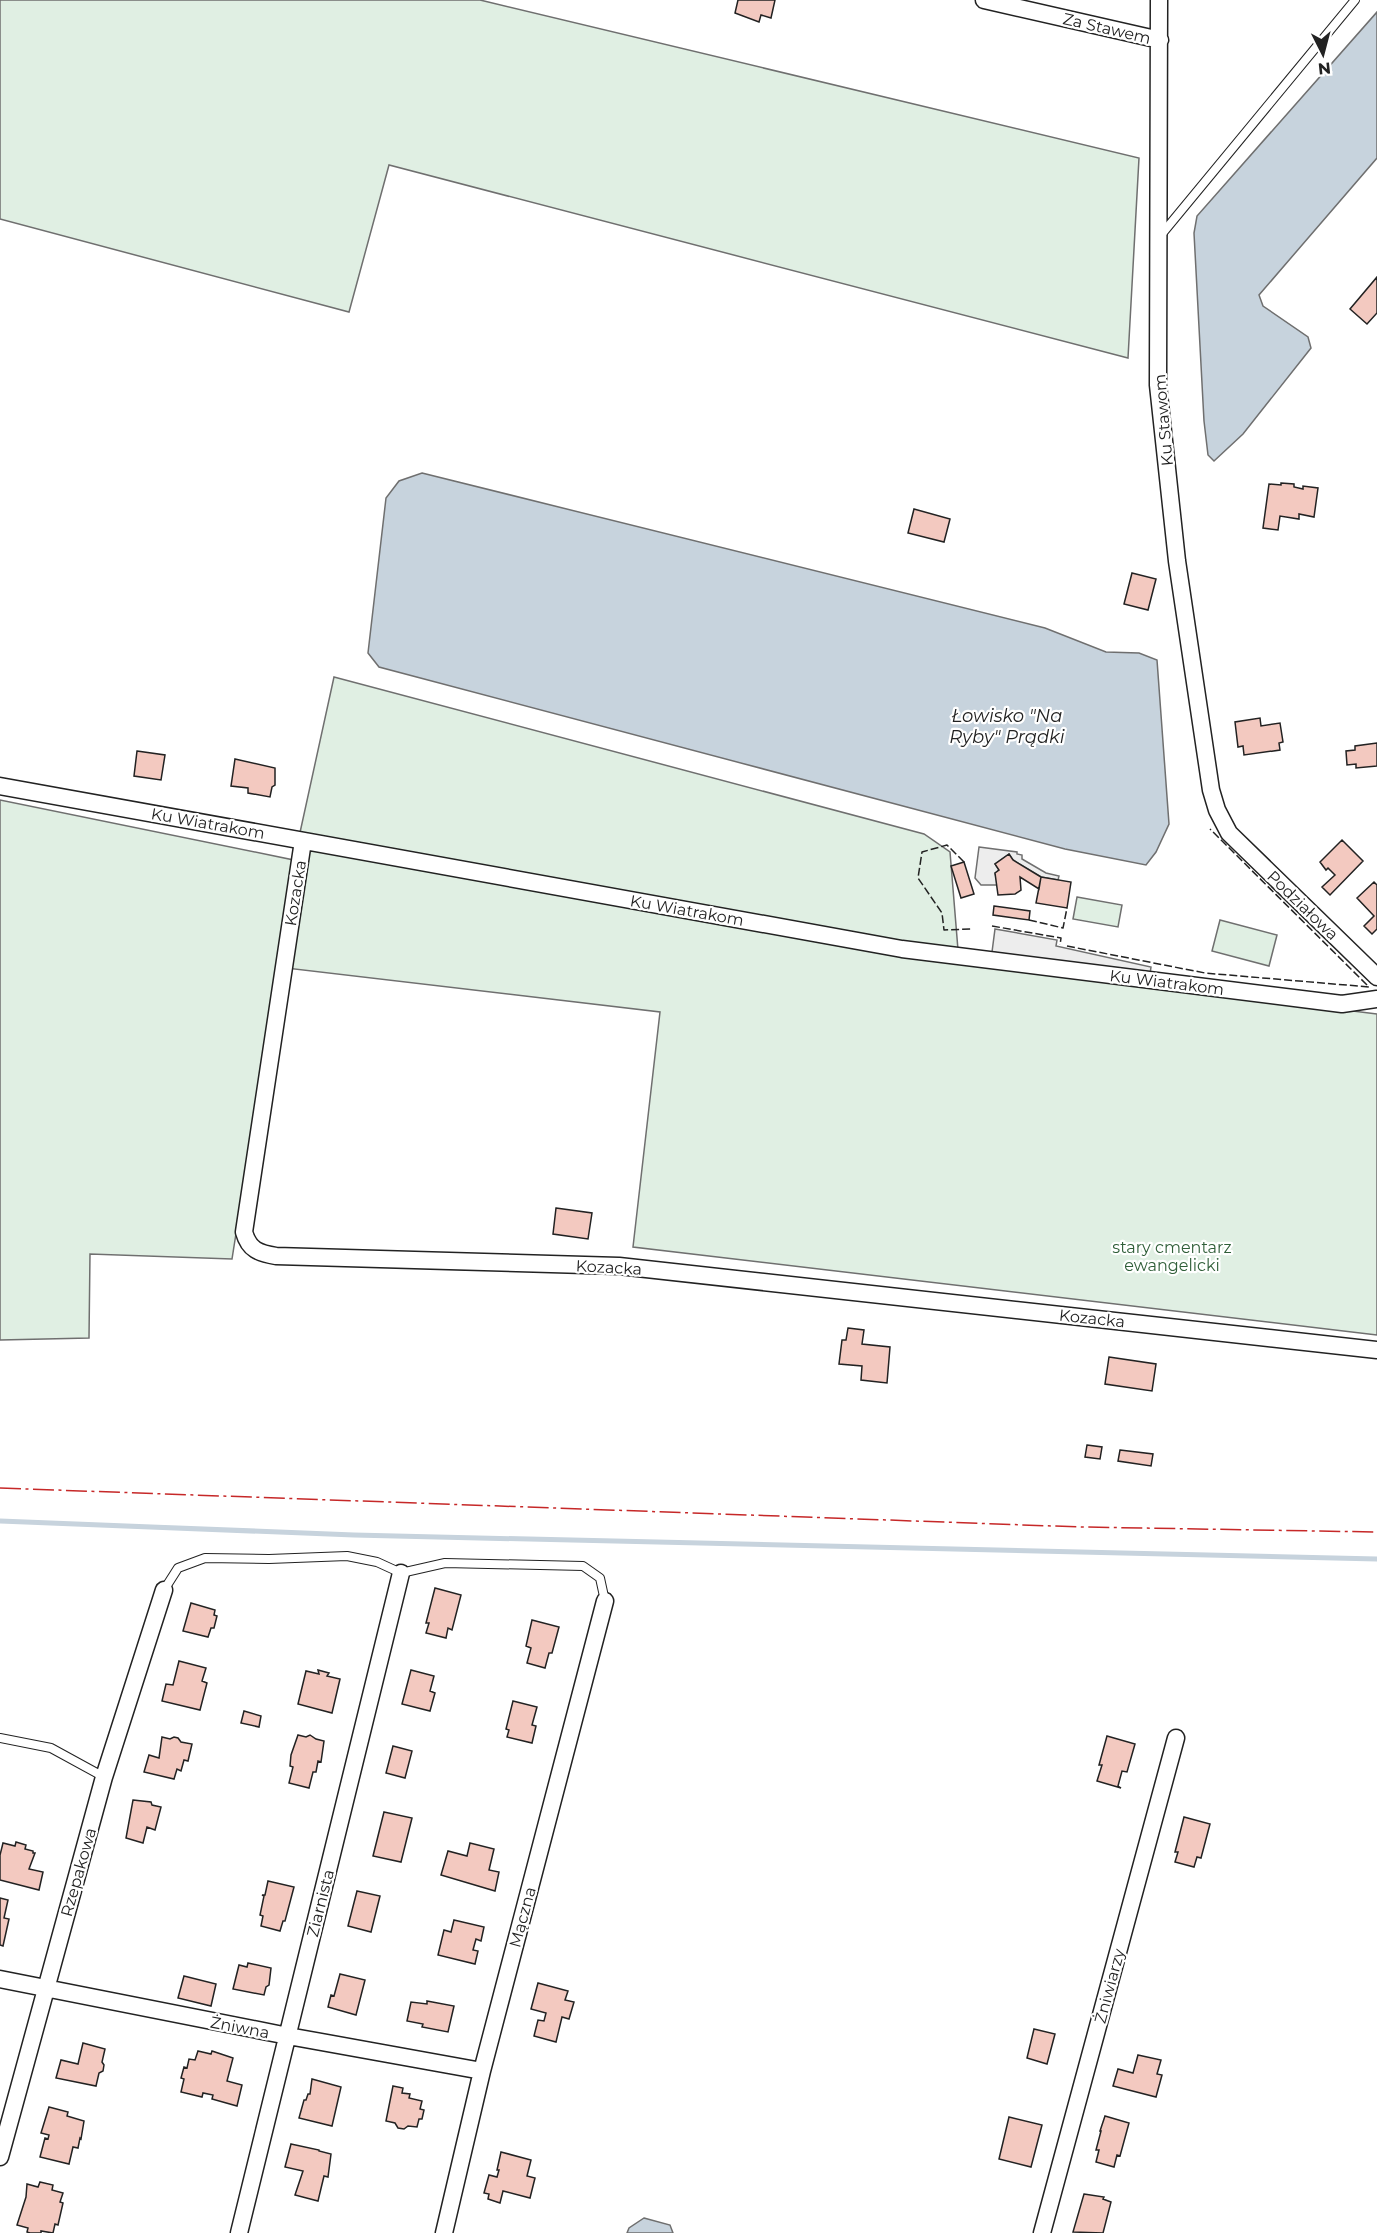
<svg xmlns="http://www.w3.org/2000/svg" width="1377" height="2233" font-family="Montserrat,sans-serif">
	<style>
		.green { fill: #e0efe3; stroke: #6f6f6f; stroke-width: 1.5 }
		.parking { fill: #ededed; stroke: #6f6f6f; stroke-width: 1.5 }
		.water { fill: #c7d3dd; stroke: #6f6f6f; stroke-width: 1.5 }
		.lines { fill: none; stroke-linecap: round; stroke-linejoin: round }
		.stream { stroke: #c7d3dd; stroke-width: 5 }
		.building { fill: #f3c9c0; stroke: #222; stroke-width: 1.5 }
		.lane-casing { stroke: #222; stroke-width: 10 }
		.street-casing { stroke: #222; stroke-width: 19 }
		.lane { stroke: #fff; stroke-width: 8 }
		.street { stroke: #fff; stroke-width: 16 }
		.fence { stroke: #222; stroke-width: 1.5; stroke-dasharray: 8 3; stroke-linecap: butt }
		.power { stroke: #c62828; stroke-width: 1.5; stroke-dasharray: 21 4.5 3 4.5; stroke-linecap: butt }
		.labels { text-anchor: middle; stroke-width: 4.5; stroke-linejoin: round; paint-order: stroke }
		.street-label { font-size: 16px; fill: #222; stroke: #fff }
		.park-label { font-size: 16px; fill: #2f5e38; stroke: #fff }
		.water-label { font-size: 18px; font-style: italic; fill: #222; stroke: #fff }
	</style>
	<rect width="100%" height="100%" fill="#fff"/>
	<path class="green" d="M 0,0 L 480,0 L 1139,158 L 1128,358 L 389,165 L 349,312 L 0,219 Z
		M 334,677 L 924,834 L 950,852 L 959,962 L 1377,1014 L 1377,1335 L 633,1247 L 660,1012 L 278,967 L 232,1259 L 90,1254 L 89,1338 L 0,1340 L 0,800 L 294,860 Z
		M 1077,897 L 1122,905 L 1118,927 L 1073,919 Z
		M 1220,920 L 1277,935 L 1269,966 L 1212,951 Z"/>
	<path class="parking" d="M 979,847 L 1017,852 L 1017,854 L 1022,855 L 1022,859 L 1046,873 L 1059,876 L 1058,880 L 1041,877 L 1013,860 L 1009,854 L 995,864 L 999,870 L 995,873 L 998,885 L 981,885 L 975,878 Z
		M 995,929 L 1057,940 L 1056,946 L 1151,967 L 1150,974 L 992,952 Z"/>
	<path class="water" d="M 1377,12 L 1377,158 L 1259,295 L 1263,306 L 1308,337 L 1311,348 L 1243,434 L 1214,461 L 1208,455 L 1204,421 L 1194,233 L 1197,216 Z
		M 422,473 L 1045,628 L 1106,652 L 1139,653 L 1157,660 L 1169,824 L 1156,852 L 1146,865 L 1065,849 L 379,667 L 368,653 L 386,498 L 399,481 Z
		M 644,2218 L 670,2225 L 673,2233 L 627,2233 L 629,2228 Z"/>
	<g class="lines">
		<path class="stream" d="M 0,1521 L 354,1535 L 1377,1559"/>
	</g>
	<path class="building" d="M 738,0 L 775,0 L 771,18 L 761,15 L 759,22 L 735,13 Z
		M 1377,277 L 1377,313 L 1367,324 L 1350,309 Z
		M 1281,483 L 1294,484 L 1294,487 L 1303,489 L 1303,486 L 1318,488 L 1314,517 L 1299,514 L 1299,519 L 1280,516 L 1278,530 L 1263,528 L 1269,484 L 1281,485 Z
		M 914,509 L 950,519 L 944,542 L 908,533 Z
		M 1132,573 L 1156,579 L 1148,610 L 1124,604 Z
		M 1260,718 L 1261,726 L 1280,723 L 1283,742 L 1279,743 L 1280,750 L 1244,755 L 1243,746 L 1238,747 L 1235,722 Z
		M 1377,743 L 1377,766 L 1356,768 L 1356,764 L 1347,765 L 1346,751 L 1355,750 L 1355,746 Z
		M 137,751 L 165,755 L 161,780 L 134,776 Z
		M 235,759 L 275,768 L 275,785 L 272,787 L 270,797 L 248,793 L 248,788 L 231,786 Z
		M 1342,840 L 1363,861 L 1330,895 L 1322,887 L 1335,875 L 1328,868 L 1326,870 L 1320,862 Z
		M 1009,854 L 1013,860 L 1041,877 L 1039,889 L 1020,877 L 1021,890 L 1015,894 L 998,895 L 995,873 L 999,870 L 995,864 Z
		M 964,862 L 974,894 L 961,898 L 951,866 Z
		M 1041,877 L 1071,882 L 1067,908 L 1036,903 Z
		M 1374,882 L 1377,885 L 1377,929 L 1372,934 L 1364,926 L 1374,916 L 1357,898 Z
		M 994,906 L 1030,911 L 1029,920 L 993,915 Z
		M 556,1208 L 592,1213 L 588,1239 L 553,1234 Z
		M 848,1328 L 864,1330 L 862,1344 L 890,1347 L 887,1383 L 861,1380 L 862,1366 L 839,1364 L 842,1340 L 846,1340 Z
		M 1109,1357 L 1156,1364 L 1152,1391 L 1105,1384 Z
		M 1087,1445 L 1102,1447 L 1100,1459 L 1085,1457 Z
		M 1120,1450 L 1153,1454 L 1151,1466 L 1118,1461 Z
		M 435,1588 L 461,1595 L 452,1630 L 448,1628 L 446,1638 L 426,1633 L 429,1623 L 426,1623 Z
		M 191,1603 L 215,1610 L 214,1615 L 217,1616 L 214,1628 L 211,1628 L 208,1637 L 183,1631 Z
		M 532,1620 L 559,1627 L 552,1653 L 549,1653 L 545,1668 L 527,1663 L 531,1648 L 526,1646 Z
		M 179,1661 L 206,1668 L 202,1681 L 207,1683 L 200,1710 L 162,1701 L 166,1684 L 173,1685 Z
		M 318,1670 L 329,1673 L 327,1676 L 340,1679 L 332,1713 L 298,1704 L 306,1671 L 319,1674 Z
		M 411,1670 L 434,1676 L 430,1691 L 435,1693 L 430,1711 L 402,1704 Z
		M 513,1701 L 537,1707 L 532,1725 L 536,1726 L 532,1743 L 507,1737 L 509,1730 L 506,1729 Z
		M 244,1711 L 261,1716 L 259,1727 L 241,1723 Z
		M 298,1735 L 306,1737 L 310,1735 L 316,1739 L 324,1741 L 321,1762 L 318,1761 L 316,1772 L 313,1772 L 309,1788 L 289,1783 L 293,1767 L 290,1766 L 291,1755 Z
		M 1107,1736 L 1135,1744 L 1127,1772 L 1122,1771 L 1118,1786 L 1121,1788 L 1097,1781 L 1102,1765 L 1099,1765 Z
		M 162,1737 L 170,1739 L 174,1737 L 178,1738 L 181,1742 L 192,1744 L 188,1761 L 184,1760 L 181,1771 L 177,1769 L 174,1779 L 144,1772 L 149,1755 L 159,1758 Z
		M 393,1746 L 412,1751 L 405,1778 L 386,1773 Z
		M 133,1800 L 151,1802 L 152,1805 L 161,1807 L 155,1830 L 147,1827 L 143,1843 L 126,1838 Z
		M 384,1812 L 412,1818 L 401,1862 L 373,1856 Z
		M 1184,1817 L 1210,1824 L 1201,1858 L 1197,1857 L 1194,1867 L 1175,1862 L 1178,1852 L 1175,1852 Z
		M 16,1842 L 26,1845 L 25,1849 L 33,1851 L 33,1853 L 35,1853 L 29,1869 L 43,1872 L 39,1890 L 0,1880 L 0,1855 L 3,1843 L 15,1846 Z
		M 470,1843 L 494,1849 L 489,1870 L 499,1872 L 495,1891 L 441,1875 L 448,1851 L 467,1856 Z
		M 268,1881 L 294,1887 L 285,1921 L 283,1921 L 280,1931 L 261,1926 L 263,1916 L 260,1915 L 264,1896 L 262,1895 L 265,1895 Z
		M 357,1891 L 380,1896 L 371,1932 L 348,1926 Z
		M 0,1898 L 8,1900 L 4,1918 L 9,1919 L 3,1946 L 0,1945 Z
		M 454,1920 L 484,1927 L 481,1941 L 476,1939 L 473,1950 L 478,1951 L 475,1964 L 438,1955 L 444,1930 L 451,1932 Z
		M 248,1963 L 271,1968 L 269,1985 L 266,1987 L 264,1995 L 233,1989 L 239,1965 L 247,1967 Z
		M 340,1974 L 365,1980 L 356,2015 L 328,2007 L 331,1995 L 334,1996 Z
		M 184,1976 L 216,1984 L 211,2006 L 178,1998 Z
		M 538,1983 L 568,1991 L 565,2000 L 574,2002 L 569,2019 L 562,2017 L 556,2042 L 534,2036 L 538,2020 L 544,2021 L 546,2013 L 531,2009 Z
		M 427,2001 L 454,2006 L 448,2032 L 422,2027 L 423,2024 L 407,2021 L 411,2002 L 427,2004 Z
		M 1034,2029 L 1055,2034 L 1047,2064 L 1027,2058 Z
		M 83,2043 L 105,2049 L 102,2062 L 104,2065 L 103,2071 L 99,2073 L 96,2086 L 56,2078 L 61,2060 L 78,2064 Z
		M 198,2051 L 211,2054 L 212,2051 L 233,2058 L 227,2081 L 242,2085 L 237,2106 L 212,2099 L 213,2095 L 203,2093 L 202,2097 L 181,2092 L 184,2079 L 181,2078 L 184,2067 L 187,2068 L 189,2059 L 195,2060 Z
		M 1138,2055 L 1161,2060 L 1157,2074 L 1162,2075 L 1156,2097 L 1113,2086 L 1118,2069 L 1133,2073 Z
		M 312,2079 L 341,2087 L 332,2126 L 299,2118 L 304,2100 L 306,2100 L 308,2094 L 310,2094 Z
		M 393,2086 L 403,2088 L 402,2093 L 410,2094 L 409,2098 L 422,2101 L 420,2109 L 424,2110 L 422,2119 L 419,2119 L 417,2127 L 408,2126 L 404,2129 L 398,2128 L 395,2123 L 386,2121 Z
		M 49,2107 L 68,2112 L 67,2116 L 84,2121 L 81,2139 L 80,2138 L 78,2148 L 73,2147 L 69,2164 L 40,2157 L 45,2138 L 48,2139 L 49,2135 L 41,2133 Z
		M 1105,2116 L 1129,2123 L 1120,2156 L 1117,2155 L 1114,2167 L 1096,2162 L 1099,2150 L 1096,2150 L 1101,2131 L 1100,2131 Z
		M 1009,2117 L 1042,2125 L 1031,2167 L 999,2159 Z
		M 291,2144 L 319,2150 L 319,2151 L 331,2154 L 328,2177 L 324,2176 L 318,2201 L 295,2195 L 303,2171 L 285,2167 Z
		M 501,2152 L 531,2160 L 527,2176 L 535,2178 L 530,2198 L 503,2191 L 500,2203 L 488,2199 L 489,2194 L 484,2193 L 489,2175 L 497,2177 L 499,2170 L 497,2170 Z
		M 40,2182 L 53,2185 L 52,2190 L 63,2193 L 60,2202 L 63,2203 L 58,2225 L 55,2224 L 53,2233 L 41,2231 L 41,2233 L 30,2233 L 27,2232 L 28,2228 L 17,2225 L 26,2197 L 27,2184 L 38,2187 Z
		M 1084,2194 L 1104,2197 L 1103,2199 L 1111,2202 L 1103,2233 L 1073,2232 Z"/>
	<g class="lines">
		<g class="lane-casing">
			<path id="lane" d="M 1161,235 L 1355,0
				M 164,1590 L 178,1568 L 205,1558 L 269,1559 L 347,1556 L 377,1562 L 401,1573 L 445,1563 L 583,1566 L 600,1578 L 605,1601
				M 0,1738 L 51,1748 L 104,1777"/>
		</g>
		<g class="street-casing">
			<path id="street" d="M 984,0 L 1160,40
				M 1159,0 L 1158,385 L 1177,561 L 1211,790 L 1217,810 L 1229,833 L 1377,977
				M 0,786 L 902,949 L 1342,1004 L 1377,999
				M 303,841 L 244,1232 C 249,1250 259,1253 276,1256 L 619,1266 L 1377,1350
				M 0,1979 L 288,2036 L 482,2071
				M 0,2157 L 104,1777 L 164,1590
				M 239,2233 L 401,1573
				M 444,2233 L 482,2071 L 605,1601
				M 1042,2233 L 1176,1738"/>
		</g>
		<use href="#lane" class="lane"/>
		<use href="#street" class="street"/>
		<path class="fence" d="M 964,862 L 947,845 L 922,852 L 918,878 L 942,913 L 944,930 L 972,929
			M 1029,920 L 1063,928 L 1067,908
			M 992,926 L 1061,938 L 1060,945
			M 1067,946 L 1205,973 L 1369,987 L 1210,829"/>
		<path class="power" d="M 0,1488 L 1081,1527 L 1377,1532"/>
	</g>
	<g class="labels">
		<g class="street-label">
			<text transform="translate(1107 28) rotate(13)" y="6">Za Stawem</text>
			<text transform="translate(1163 420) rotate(-95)" y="6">Ku Stawom</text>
			<text transform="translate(208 823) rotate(10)" y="6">Ku Wiatrakom</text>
			<text transform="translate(295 893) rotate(-81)" y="6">Kozacka</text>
			<text transform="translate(1303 905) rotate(44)" y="6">Podziałowa</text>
			<text transform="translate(687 910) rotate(10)" y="6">Ku Wiatrakom</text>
			<text transform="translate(1167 982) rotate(7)" y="6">Ku Wiatrakom</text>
			<text transform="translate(609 1267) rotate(3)" y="6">Kozacka</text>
			<text transform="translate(1092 1318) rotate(6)" y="6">Kozacka</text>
			<text transform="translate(78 1872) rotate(-74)" y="6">Rzepakowa</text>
			<text transform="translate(320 1903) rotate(-76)" y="6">Ziarnista</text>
			<text transform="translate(522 1917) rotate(-75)" y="6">Mączna</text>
			<text transform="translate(1109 1986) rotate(-75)" y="6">Żniwiarzy</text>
			<text transform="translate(240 2027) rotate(11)" y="6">Żniwna</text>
		</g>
		<g class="park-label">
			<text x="1172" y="1253">stary cmentarz<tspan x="1172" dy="18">ewangelicki</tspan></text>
		</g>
		<g class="water-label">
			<text x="1007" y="722">Łowisko "Na<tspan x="1007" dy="21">Ryby" Prądki</tspan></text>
		</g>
	</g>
	<g transform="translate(1323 54) rotate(174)" stroke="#ffffff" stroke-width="4.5" paint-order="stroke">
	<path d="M0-4.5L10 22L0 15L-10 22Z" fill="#222222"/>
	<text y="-9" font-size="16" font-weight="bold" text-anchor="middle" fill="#222222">N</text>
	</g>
</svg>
